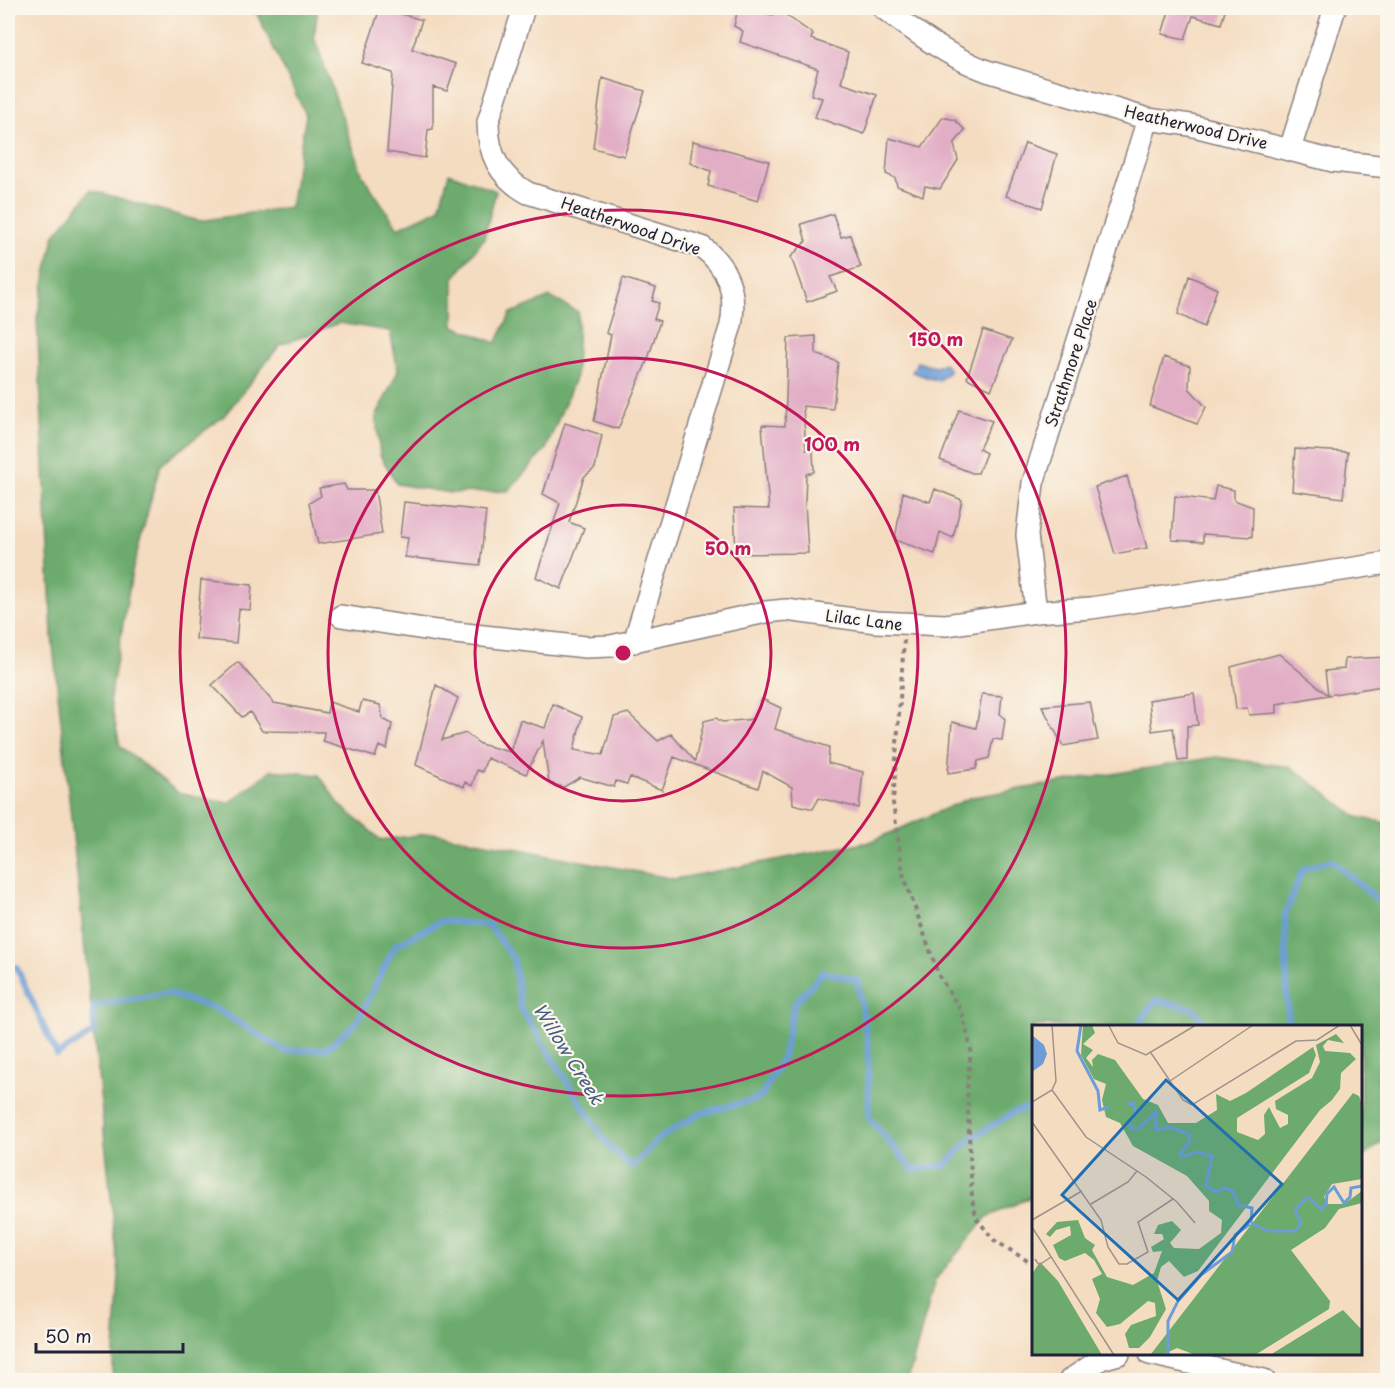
<svg xmlns="http://www.w3.org/2000/svg" width="1395" height="1388" font-family="'Playpen Sans',sans-serif">
	<style>
		.forest { fill: #6cab6d; stroke: #476654; stroke-width: 1.5 }
		.water { fill: #6c9dd6; stroke: #476088; stroke-width: 1.5 }
		.lines { fill: none; stroke-linecap: round; stroke-linejoin: round }
		.stream { stroke: #6c9dd6; stroke-width: 6 }
		.building { fill: #e2aec6 }
		.minor-casing { stroke: #8b7f7e; stroke-width: 24 }
		.path { stroke: #8b7f7e; stroke-width: 4; stroke-dasharray: 4.5 4.5; stroke-linecap: butt }
		.minor { stroke: #fff; stroke-width: 21 }
		.ring { fill: none; stroke: #c2185b; stroke-width: 3 }
		.labels { text-anchor: middle; stroke-width: 4.5; stroke-linejoin: round; paint-order: stroke }
		.street-label { font-size: 16px; fill: #22223b; stroke: #fbf7ec }
		.water-label { font-size: 18px; font-style: italic; fill: #435981; stroke: #fbf7ec }
		.inset-river { fill: none; stroke: #6c9dd6; stroke-width: 3 }
		.inset-road { fill: none; stroke: #a0928b; stroke-width: 1.5 }
		.view { fill: #1f6fb2; fill-opacity: 0.15; stroke: #1f6fb2; stroke-width: 3 }
		.inset-edge { fill: none; stroke: #22223b; stroke-width: 3 }
		.centre { fill: #c2185b; stroke: #fbf7ec; stroke-width: 3 }
		.ring-label { font-size: 18px; text-anchor: middle; font-weight: bold; fill: #c2185b; stroke: #fbf7ec; stroke-width: 4.5; stroke-linejoin: round; paint-order: stroke }
	</style>
	<rect width="100%" height="100%" fill="#fbf7ec"/>
	<filter id="ink" filterUnits="userSpaceOnUse"><feTurbulence type="fractalNoise" baseFrequency=".0167" numOctaves="2"/><feDisplacementMap in="SourceGraphic" scale="12" xChannelSelector="R" yChannelSelector="G"/><feConvolveMatrix kernelMatrix="1 2 1 2 8 2 1 2 1" color-interpolation-filters="sRGB"/></filter>
	<filter id="wash" filterUnits="userSpaceOnUse"><feTurbulence type="fractalNoise" baseFrequency=".008" numOctaves="4" result="noise"/><feDisplacementMap in="SourceGraphic" scale="24" xChannelSelector="R" yChannelSelector="G"/><feGaussianBlur stdDeviation="1.35" result="paint"/><feColorMatrix in="noise" values="0 0 0 0 0 0 0 0 0 0 0 0 0 0 0 0 0 1.4 0 .05"/><feComposite in="paint" operator="in"/></filter>
	<g filter="url(#wash)">
		<rect width="100%" height="100%" fill="#f4dcc0"/>
		<path class="forest" d="M 254,8 L 318,8 L 314,37 L 363,176 L 398,228 L 439,209 L 449,173 L 496,191 L 484,239 L 454,278 L 454,326 L 496,343 L 511,313 L 550,297 L 578,312 L 576,376 L 546,449 L 508,491 L 450,493 L 397,484 L 380,455 L 376,417 L 398,371 L 390,331 L 339,323 L 280,345 L 224,416 L 160,465 L 132,572 L 110,699 L 120,746 L 179,793 L 229,803 L 271,770 L 319,775 L 340,805 L 381,840 L 434,833 L 675,879 L 870,842 L 972,797 L 1216,757 L 1291,767 L 1357,817 L 1387,823 L 1387,1139 L 1361,1158 L 1360,1026 L 1034,1026 L 1033,1196 L 987,1217 L 935,1280 L 908,1380 L 112,1380 L 119,1275 L 52,636 L 37,318 L 54,236 L 91,190 L 199,221 L 290,207 L 306,115 Z"/>
		<path class="water" d="M 917,362 L 936,367 L 944,363 L 950,371 L 938,381 L 912,372 Z"/>
		<g class="lines">
			<path class="stream" d="M 8,963 L 17,968 L 57,1055 L 94,1032 L 93,1006 L 167,993 L 216,1009 L 285,1051 L 326,1049 L 357,1022 L 395,946 L 441,921 L 489,925 L 513,958 L 521,1009 L 607,1144 L 632,1167 L 657,1140 L 699,1114 L 760,1098 L 783,1056 L 794,1004 L 823,972 L 857,980 L 868,1043 L 869,1118 L 913,1170 L 946,1165 L 969,1140 L 1016,1111 L 1034,1108
				M 1137,1026 L 1156,1000 L 1194,1009 L 1205,1026
				M 1288,1026 L 1285,915 L 1303,869 L 1331,860 L 1385,906 L 1388,922"/>
		</g>
		<g id="blocks">
			<path class="building" d="M 380,8 L 422,20 L 412,49 L 456,64 L 447,91 L 433,87 L 433,129 L 428,130 L 425,158 L 387,152 L 393,73 L 362,63 Z
				M 738,8 L 773,15 L 777,9 L 813,34 L 811,39 L 848,52 L 841,83 L 877,95 L 864,134 L 815,117 L 822,98 L 811,95 L 818,69 L 740,42 L 743,31 L 734,26 Z
				M 1170,8 L 1226,8 L 1221,24 L 1193,16 L 1185,39 L 1162,34 Z
				M 602,78 L 645,91 L 624,156 L 593,148 Z
				M 943,117 L 955,120 L 965,130 L 954,144 L 958,160 L 940,189 L 925,186 L 923,196 L 897,186 L 895,178 L 886,174 L 889,138 L 922,147 Z
				M 693,141 L 769,161 L 758,201 L 708,186 L 711,171 L 690,163 Z
				M 1025,143 L 1057,154 L 1042,208 L 1006,196 Z
				M 833,214 L 841,237 L 850,235 L 861,267 L 830,277 L 837,291 L 807,302 L 791,257 L 806,241 L 801,224 Z
				M 1189,276 L 1217,289 L 1204,327 L 1178,314 Z
				M 623,278 L 656,288 L 652,301 L 659,303 L 654,319 L 660,321 L 648,359 L 618,429 L 594,421 L 611,335 L 606,333 Z
				M 983,330 L 1012,340 L 991,390 L 967,378 Z
				M 816,336 L 816,354 L 838,362 L 833,409 L 803,406 L 806,450 L 813,450 L 814,472 L 806,474 L 805,502 L 808,553 L 736,554 L 734,508 L 769,509 L 762,425 L 785,426 L 788,338 Z
				M 1164,357 L 1190,366 L 1189,388 L 1206,407 L 1197,424 L 1150,406 Z
				M 959,410 L 992,421 L 979,449 L 986,453 L 978,473 L 972,473 L 940,460 Z
				M 565,423 L 602,435 L 595,468 L 584,477 L 569,522 L 584,528 L 561,589 L 536,577 L 560,503 L 543,494 Z
				M 1295,449 L 1348,452 L 1343,498 L 1292,491 Z
				M 1127,476 L 1147,548 L 1115,554 L 1095,487 Z
				M 344,484 L 347,490 L 375,490 L 382,534 L 318,544 L 309,503 L 321,496 L 319,488 Z
				M 1216,486 L 1234,490 L 1234,500 L 1253,507 L 1252,537 L 1203,534 L 1203,542 L 1172,540 L 1175,496 L 1213,501 Z
				M 935,489 L 962,500 L 953,538 L 940,532 L 935,554 L 895,540 L 903,492 L 930,502 Z
				M 404,502 L 486,511 L 480,565 L 405,557 L 408,538 L 400,537 Z
				M 201,580 L 252,585 L 250,610 L 239,609 L 236,643 L 196,639 Z
				M 1279,654 L 1328,695 L 1277,704 L 1277,713 L 1249,715 L 1247,708 L 1236,709 L 1231,667 Z
				M 1388,657 L 1388,685 L 1328,695 L 1325,671 L 1344,669 L 1345,659 Z
				M 238,662 L 274,703 L 327,713 L 329,702 L 359,712 L 362,701 L 380,705 L 383,719 L 392,724 L 387,749 L 379,746 L 375,757 L 323,741 L 324,732 L 262,731 L 250,712 L 242,717 L 212,685 Z
				M 436,685 L 458,698 L 442,740 L 466,733 L 480,744 L 510,752 L 520,720 L 545,728 L 553,704 L 582,717 L 574,750 L 603,755 L 614,717 L 628,713 L 658,741 L 671,734 L 695,761 L 704,721 L 716,718 L 722,722 L 754,719 L 762,699 L 781,708 L 775,729 L 829,747 L 828,763 L 863,772 L 859,808 L 819,798 L 813,809 L 793,804 L 792,787 L 763,771 L 758,788 L 674,757 L 662,790 L 630,777 L 627,784 L 616,781 L 614,787 L 580,777 L 564,787 L 549,783 L 543,741 L 526,774 L 487,758 L 482,772 L 477,770 L 472,786 L 465,782 L 464,787 L 416,765 Z
				M 1194,693 L 1198,725 L 1187,726 L 1187,760 L 1178,761 L 1173,728 L 1152,731 L 1149,700 Z
				M 982,694 L 1002,696 L 1000,714 L 1005,719 L 1002,740 L 993,739 L 989,758 L 978,761 L 976,769 L 948,773 L 952,722 L 976,728 Z
				M 1090,702 L 1098,740 L 1063,746 L 1042,706 Z"/>
		</g>
	</g>
	<g filter="url(#ink)">
		<use href="#blocks" fill-opacity="0" stroke="#8b7f7e" stroke-width="1.5"/>
		<g class="lines">
			<g class="minor-casing">
				<path id="minor" d="M 524,8 L 488,122 C 488,154 499,177 528,193 L 702,247 C 728,267 737,292 731,325 L 634,642
					M 883,8 C 917,33 947,56 987,71 L 1148,119 L 1190,125 L 1333,161 L 1388,167
					M 1290,149 L 1335,8
					M 1036,612 L 1027,535 L 1033,483 L 1148,119
					M 341,616 L 437,631 L 586,647 L 611,646 L 766,612 L 786,610 L 876,622 L 946,625 L 1036,612 L 1091,608 L 1388,563
					M 1150,1354 L 1264,1380
					M 1070,1380 L 1101,1359 L 1119,1354"/>
			</g>
			<path class="path" d="M 904,640 L 893,803 L 903,874 L 939,976 L 962,1012 L 971,1050 L 967,1089 L 972,1200 L 977,1219 L 994,1240 L 1034,1265"/>
			<use href="#minor" class="minor"/>
		</g>
	</g>
	<g class="ring">
		<circle cx="623" cy="653" r="148"/>
		<circle cx="623" cy="653" r="295"/>
		<circle cx="623" cy="653" r="443"/>
	</g>
	<g class="labels">
		<g class="street-label">
			<text transform="translate(1196 127) rotate(13)" y="6">Heatherwood Drive</text>
			<text transform="translate(631 226) rotate(19)" y="6">Heatherwood Drive</text>
			<text transform="translate(1071 363) rotate(-72)" y="6">Strathmore Place</text>
			<text transform="translate(864 620) rotate(7)" y="6">Lilac Lane</text>
		</g>
		<g class="water-label">
			<text transform="translate(568 1054) rotate(58)" y="6">Willow Creek</text>
		</g>
	</g>
	<g transform="translate(1032 1025)">
		<rect width="330" height="330" fill="#f4dcc0"/>
		<path d="M 51,0 L 60,0 L 63,8 L 51,19 L 61,25 L 54,33 L 61,42 L 60,35 L 66,29 L 83,35 L 111,74 L 126,80 L 136,98 L 164,98 L 185,85 L 184,69 L 198,76 L 214,68 L 281,22 L 284,30 L 277,48 L 205,93 L 205,107 L 226,115 L 233,109 L 232,90 L 237,82 L 248,103 L 256,99 L 256,90 L 244,84 L 243,76 L 280,53 L 288,37 L 284,20 L 304,9 L 312,18 L 296,15 L 291,21 L 293,26 L 318,28 L 324,34 L 309,48 L 308,64 L 300,75 L 288,85 L 166,246 L 152,252 L 137,236 L 129,242 L 125,256 L 134,284 L 118,312 L 107,323 L 97,323 L 93,309 L 99,300 L 124,291 L 123,278 L 116,276 L 88,299 L 75,302 L 64,288 L 68,274 L 60,254 L 70,249 L 62,235 L 53,228 L 33,236 L 27,233 L 21,220 L 39,210 L 38,201 L 24,205 L 18,212 L 14,209 L 25,197 L 46,195 L 53,213 L 63,220 L 60,225 L 75,252 L 101,260 L 122,248 L 130,226 L 121,227 L 119,222 L 132,214 L 130,209 L 122,209 L 126,200 L 140,196 L 149,205 L 138,218 L 142,223 L 167,224 L 189,208 L 190,195 L 177,186 L 177,176 L 155,151 L 101,121 L 88,98 L 74,92 L 70,75 L 74,59 L 62,54 L 49,30 ZM 321,68 L 327,71 L 330,80 L 330,154 L 300,159 L 292,172 L 296,179 L 312,179 L 330,166 L 330,178 L 307,184 L 293,203 L 259,225 L 298,276 L 297,284 L 223,330 L 164,330 L 145,323 L 130,330 L 119,329 ZM 8,237 L 26,256 L 70,330 L 0,330 L 0,249 ZM 311,285 L 330,305 L 330,330 L 238,330 Z" fill="#6cab6d"/>
		<path d="M 0,10 L 12,20 L 15,29 L 11,39 L 0,47 Z" fill="#6c9dd6"/>
		<path class="inset-river" d="M 49,0 L 45,26 L 66,66 L 68,85 L 77,82M 95,79 L 101,78 L 104,87 L 98,96 L 99,104 L 107,103 L 124,87 L 124,105 L 137,102 L 157,109 L 157,117 L 148,129 L 150,132 L 165,127 L 180,131 L 174,161 L 184,167 L 192,163 L 201,166 L 206,180 L 220,183 L 219,198M 219,198 L 236,206 L 263,206 L 269,198 L 263,185 L 276,172 L 289,184 L 294,180 L 295,169 L 302,162 L 312,178 L 318,172 L 319,163 L 330,161M 136,330 L 136,296 L 146,276 L 169,250 L 200,227 L 203,210 L 218,199"/>
		<path class="inset-road" d="M 318,0 L 330,20M 77,1 L 86,18 L 114,30 L 164,0M 119,28 L 151,75 L 160,80 L 264,16 L 285,15 L 308,0M 138,56 L 221,0M 20,65 L 54,112 L 114,152 L 145,177 L 163,198M 0,77 L 20,65 L 24,56 L 20,0M 0,97 L 69,195 L 76,222 L 87,239 L 95,239 L 116,227 L 106,197 L 141,174M 59,179 L 96,157 L 105,146M 0,195 L 50,166M 0,202 L 82,330M 3,234 L 7,240 L 19,232"/>
		<path class="view" d="M 134,55 L 250,159 L 146,275 L 30,170 Z"/>
		<rect width="330" height="330" class="inset-edge"/>
	</g>
	<circle cx="623" cy="653" r="9" class="centre"/>
	<g class="ring-label">
		<text x="936" y="346">150 m</text>
		<text x="832" y="451">100 m</text>
		<text x="728" y="555">50 m</text>
	</g>
	<rect width="1395" height="1388" fill="none" stroke="#fbf7ec" stroke-width="30"/>
	<path d="M36 1343v9h147v-9" fill="none" stroke="#22223b" stroke-width="3"/>
	<text x="45" y="1343" font-size="18" fill="#22223b" stroke="#fbf7ec" stroke-width="4.5" paint-order="stroke">50 m</text>
</svg>
